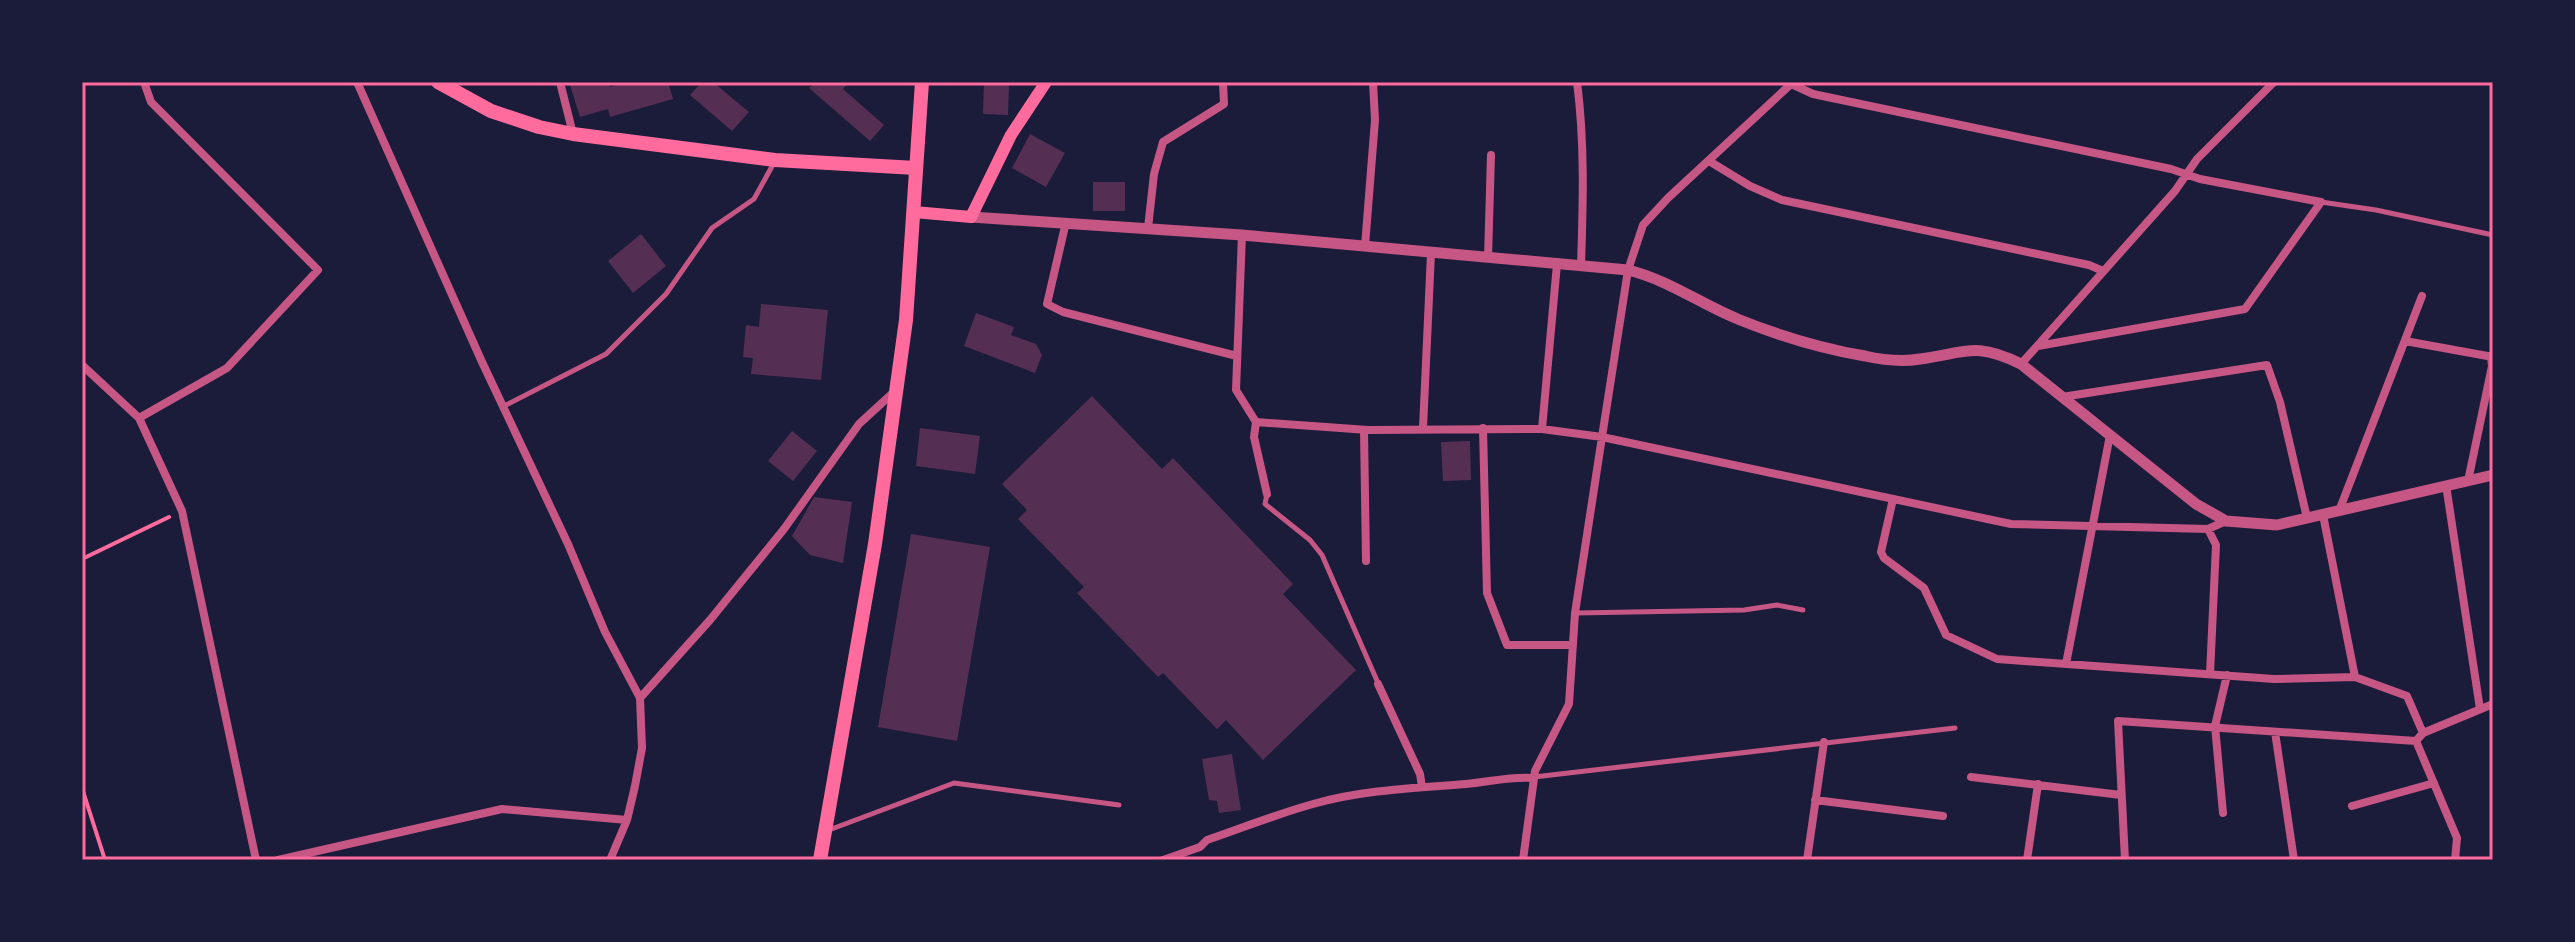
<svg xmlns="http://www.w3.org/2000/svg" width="2575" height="942" font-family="'Titillium Web',sans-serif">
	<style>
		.building { fill: #542f53 }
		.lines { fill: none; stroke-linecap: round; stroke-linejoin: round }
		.path { stroke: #ff6b9d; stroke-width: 4 }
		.service { stroke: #c65784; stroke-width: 5 }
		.minor { stroke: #c65784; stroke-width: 8 }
		.tertiary { stroke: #c65784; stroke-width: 11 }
		.secondary { stroke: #ff6b9d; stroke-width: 12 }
		.primary { stroke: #ff6b9d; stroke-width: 14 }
		.neatline { fill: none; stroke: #ff6b9d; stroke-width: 3 }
	</style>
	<rect width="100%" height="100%" fill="#1b1b3a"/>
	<path class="building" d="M 580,82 L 609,82 L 610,87 L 627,82 L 668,82 L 673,99 L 610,117 L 608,109 L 580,117 L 570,85 Z
		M 702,82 L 713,82 L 749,112 L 732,131 L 690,95 Z
		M 815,82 L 849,82 L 843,89 L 884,125 L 870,141 L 809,88 Z
		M 984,82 L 1009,82 L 1008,115 L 983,114 Z
		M 1030,134 L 1065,153 L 1046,187 L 1012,168 Z
		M 1093,182 L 1125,182 L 1125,211 L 1093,211 Z
		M 641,234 L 666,266 L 633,293 L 608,261 Z
		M 761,304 L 828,310 L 821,380 L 751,374 L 753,358 L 743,357 L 746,325 L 759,327 Z
		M 976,313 L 1014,327 L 1011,335 L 1036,344 L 1042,355 L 1035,373 L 964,346 Z
		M 1092,396 L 1162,469 L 1173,458 L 1293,584 L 1283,594 L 1356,670 L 1263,760 L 1226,720 L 1217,729 L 1163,673 L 1158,677 L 1077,593 L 1084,587 L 1018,519 L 1027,510 L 1002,484 Z
		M 920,428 L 980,436 L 975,474 L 916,466 Z
		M 792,431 L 817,451 L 793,481 L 768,461 Z
		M 1470,441 L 1471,480 L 1443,481 L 1441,442 Z
		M 814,497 L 852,502 L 843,563 L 810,555 L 792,536 Z
		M 911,534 L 990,547 L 957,741 L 878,727 Z
		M 1232,754 L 1241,810 L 1219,813 L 1217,801 L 1209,800 L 1202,759 Z"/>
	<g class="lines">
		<path class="path" d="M 82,559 L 169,517
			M 82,788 L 105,860"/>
		<path class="service" d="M 2321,202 L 2376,210 L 2493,235
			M 504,406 L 606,354 L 666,294 L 712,228 L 754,199 L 775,161
			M 1267,494 L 1265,504 L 1310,540 L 1322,555 L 1378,683
			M 1576,613 L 1744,610 L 1777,605 L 1803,610
			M 1534,777 L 1955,728
			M 829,830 L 954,783 L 1119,805"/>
		<path class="minor" d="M 357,82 L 482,362 L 568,544 L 605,632 L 640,698 L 642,748 L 635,786 L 627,820 L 610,860
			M 560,82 L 573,134
			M 1577,82 C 1585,144 1583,204 1581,266
			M 1787,82 L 1813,94 L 2171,169 L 2200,179 L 2321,202 L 2245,309 L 2038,346
			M 1709,161 L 1750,186 L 1782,200 L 2089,265 L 2103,271
			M 1066,222 L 1047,304 L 1063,312 L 1237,356
			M 1148,228 L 1154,174 L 1163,142 L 1224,104 L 1223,82
			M 1242,235 L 1236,390 L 1256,422 L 1368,430 L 1542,429 L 1602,437 L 2011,524 L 2208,529 L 2226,521
			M 1365,246 L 1375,120 L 1373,82
			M 1488,258 L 1491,155
			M 2405,341 L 2493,357
			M 2021,364 L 2175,191 L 2197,159 L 2274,82
			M 82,365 L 139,418 L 182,511 L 256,860
			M 2062,397 L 2267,365 L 2280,402 L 2307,518
			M 139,418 L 227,368 L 318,270 L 151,102 L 144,82
			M 1256,422 L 1254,437 L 1267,494
			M 1423,428 L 1431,253
			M 1483,428 L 1487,593 L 1507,645 L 1571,645
			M 1542,429 L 1557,264
			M 1364,430 L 1366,561
			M 2468,481 L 2492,366 L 2491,356
			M 2446,485 L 2480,709
			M 1893,499 L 1881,552 L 1884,558 L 1924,588 L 1946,635 L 1997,659 L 2274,679 L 2355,677 L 2407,696 L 2423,733
			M 2339,511 L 2422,296
			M 2323,515 L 2355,677
			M 2208,529 L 2216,545 L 2210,674
			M 2066,664 L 2110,435
			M 1378,684 L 1420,774 L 1422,787
			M 640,698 L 710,620 L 784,529 L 859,424 L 895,391
			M 2275,732 L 2294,860
			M 2416,741 L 2457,838 L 2455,860
			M 1971,777 L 2121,795
			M 1815,800 L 1943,816
			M 2352,806 L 2434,783
			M 2223,813 L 2215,726 L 2227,675
			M 278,860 L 502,809 L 627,820
			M 1163,860 L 1200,847 L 1207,840 C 1242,828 1277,814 1313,804 C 1362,790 1415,788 1466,784 C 1489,782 1511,776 1533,778
			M 1523,860 L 1535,771 L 1569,704 L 1575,613 L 1602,437 L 1628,270 L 1643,225 L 1668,198 L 1791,84
			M 1807,860 L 1824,742
			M 2027,860 L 2038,784
			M 2125,860 L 2118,721 L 2416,741 L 2423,733 L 2493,704"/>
		<path class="tertiary" d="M 971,217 L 1242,235 L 1628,270 C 1669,280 1702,305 1740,320 C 1780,336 1823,349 1865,356 C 1883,360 1902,362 1920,359 C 1965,353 1975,341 2021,364 L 2196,504 L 2226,521 L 2277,525 L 2493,475"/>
		<path class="secondary" d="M 914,212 L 971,217 L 1011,135 L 1046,82"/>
		<path class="primary" d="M 438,82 L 491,111 L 539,127 L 573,134 L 775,160 L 916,168
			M 820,860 L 875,544 L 906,320 L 922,82"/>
	</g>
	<rect width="2575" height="942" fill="none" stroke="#1b1b3a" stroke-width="168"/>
	<rect x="84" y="84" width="2407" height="774" class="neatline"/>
</svg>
